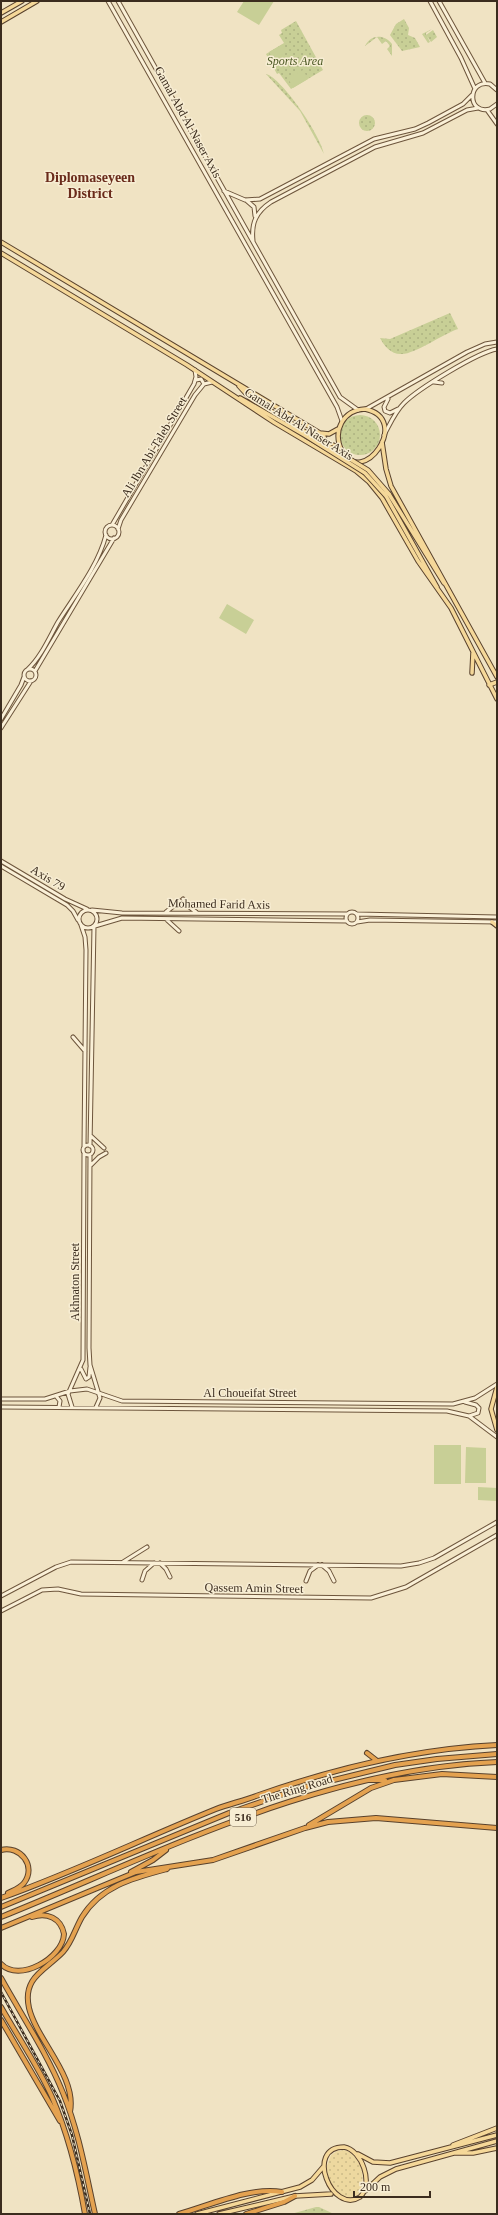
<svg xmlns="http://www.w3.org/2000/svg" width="498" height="2215" font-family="'Times New Roman',serif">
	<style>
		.green { fill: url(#green-dots) }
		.sand { fill: url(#sand-dots) }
		.pitch { fill: #c8cf96 }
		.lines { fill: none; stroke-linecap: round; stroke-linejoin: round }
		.secondary-casing { stroke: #6d553c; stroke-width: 5 }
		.primary-casing { stroke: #59422d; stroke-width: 5.5 }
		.highway-casing { stroke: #59422d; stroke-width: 6 }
		.secondary { stroke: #faf0d7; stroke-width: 3 }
		.primary { stroke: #f5d899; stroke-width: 3.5 }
		.highway { stroke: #e4a250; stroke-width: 4 }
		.rail-casing { stroke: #3b2c1e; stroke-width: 2.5 }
		.rail { stroke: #f7edd3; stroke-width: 1; stroke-dasharray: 3; stroke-linecap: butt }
		.primary-bridge-casing { stroke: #59422d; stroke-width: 5.5; stroke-linecap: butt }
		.primary-bridge { stroke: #f5d899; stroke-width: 3.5 }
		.labels { text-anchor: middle; stroke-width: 3; stroke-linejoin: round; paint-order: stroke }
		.shield { fill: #f7edd3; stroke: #736654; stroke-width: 1 }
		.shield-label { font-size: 11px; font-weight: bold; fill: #3b2c1e }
		.park-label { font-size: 12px; font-style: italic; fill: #4b5823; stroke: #f7edd3 }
		.street-label { font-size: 12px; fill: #3b2c1e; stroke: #f7edd3 }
		.quarter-label { font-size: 14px; font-weight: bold; fill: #6a2b1b; stroke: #f7edd3 }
	</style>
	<defs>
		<pattern id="green-dots" width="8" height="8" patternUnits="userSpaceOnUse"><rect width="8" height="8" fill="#c8cf96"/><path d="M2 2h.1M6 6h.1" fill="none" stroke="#adb281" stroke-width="1.8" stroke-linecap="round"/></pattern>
		<pattern id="sand-dots" width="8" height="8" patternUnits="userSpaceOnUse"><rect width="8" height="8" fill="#edd89f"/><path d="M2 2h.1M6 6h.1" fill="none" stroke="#ccba88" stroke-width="1.8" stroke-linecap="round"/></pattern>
	</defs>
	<rect width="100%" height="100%" fill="#f0e3c3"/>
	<path class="green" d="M 404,19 L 409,28 L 408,35 L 415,38 L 420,47 L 402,51 L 390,35 L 396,24 Z
		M 296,21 L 323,70 L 291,89 L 279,73 L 277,74 L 266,54 L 284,43 L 279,35 L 282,33 L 281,30 Z
		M 432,29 L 426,33 L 426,35 L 433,30 L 437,37 L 431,42 L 427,36 L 430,42 L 428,43 L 422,34 Z
		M 377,37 L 365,46 C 371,34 384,34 392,44 L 392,56 L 387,49 L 390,46 L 386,41 L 382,44 Z
		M 266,74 C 282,78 321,136 324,154 L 300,111 Z
		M359 123a8 8 0 1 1 16 0a8 8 0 1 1-16 0Z
		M 450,313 L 458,329 C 443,334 415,354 402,354 C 392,355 384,346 380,338 L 390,339 Z
		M340 435a20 20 0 1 1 40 0a20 20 0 1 1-40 0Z
		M 319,2207 L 334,2214 L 291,2214 L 316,2207 Z"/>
	<path class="sand" d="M 344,2150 C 361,2154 368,2181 358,2195 L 346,2199 L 332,2189 L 326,2168 L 331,2155 L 337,2151 Z"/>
	<path class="pitch" d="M 244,1 L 274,1 L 259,25 L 237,12 Z
		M 283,44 L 287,52 L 273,60 L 269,52 Z
		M 288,54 L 292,62 L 278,69 L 274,61 Z
		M 303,70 L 308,79 L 293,88 L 288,78 Z
		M 227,604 L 254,620 L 246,634 L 219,618 Z
		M 434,1445 L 461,1445 L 461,1484 L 434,1484 Z
		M 466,1447 L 486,1448 L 486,1483 L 465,1483 Z
		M 478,1487 L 497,1488 L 497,1501 L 478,1500 Z"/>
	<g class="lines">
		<g class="secondary-casing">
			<path id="secondary" d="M 108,1 L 337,407 L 342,421
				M 118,1 L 340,397 L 358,410
				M 430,1 L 461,58 L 475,89
				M 439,1 L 485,83
				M 497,90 L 490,84 C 467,79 467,115 490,109 L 497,104
				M 487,110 L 497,124
				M 224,191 L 245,200 L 260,199 L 374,139 L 415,129 L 428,123 L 463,104 L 472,95
				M 246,200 L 254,207 L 255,216
				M 253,241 C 251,223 256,212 271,202 L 375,147 L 423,133 L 467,110 L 478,108
				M 196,380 L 201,379 L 204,384
				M 434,382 L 442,383
				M 388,399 L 384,407 L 385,411 L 390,413 L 398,409
				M 366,409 L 467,352 L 485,344 L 497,342
				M 384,435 C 390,424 395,412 404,403 C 418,389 478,352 497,349
				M 112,525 L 194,384 L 196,377 L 195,370
				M105 532a7 7 0 1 1 14 0a7 7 0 1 1-14 0Z
				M 118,529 L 121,520 L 195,395 L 204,384 L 212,382
				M24 675a6 6 0 1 1 12 0a6 6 0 1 1-12 0Z
				M 28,669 C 41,657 49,638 58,622 C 75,595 98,566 106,535
				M 35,671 L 114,538
				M 1,719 L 21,685 L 24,677
				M 1,728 L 31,681
				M 1,861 L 65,899 L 87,909
				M 1,866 L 67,905 L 73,911 L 78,920
				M 183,899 L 188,906 L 196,912
				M79 919a9 9 0 1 1 18 0a9 9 0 1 1-18 0Z
				M 92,910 L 122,913 L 347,914
				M346 918a6 6 0 1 1 12 0a6 6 0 1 1-12 0Z
				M 166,912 L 180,901
				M 357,914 L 497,917
				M 167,920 L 179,931
				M 357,922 L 370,920 L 497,922
				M 81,925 L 85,937 L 86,950 L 84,1147
				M 95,926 L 122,918 L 347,921
				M 73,1037 L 85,1051
				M 91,1136 L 104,1148
				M83 1150a5 5 0 1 1 10 0a5 5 0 1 1-10 0Z
				M 90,1146 L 94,926
				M 90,1155 L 89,1348 L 90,1365 L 100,1398 L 96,1407
				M 90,1166 L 99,1157 L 106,1153
				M 81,1369 L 86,1379 L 89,1377 L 90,1367
				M 56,1396 L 60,1401 L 59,1407
				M 1,1399 L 45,1399 L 70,1391 L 87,1389 L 122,1401 L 453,1404 L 475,1398 L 497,1384
				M 465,1402 L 476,1405 L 479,1408 L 478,1413 L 469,1416
				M 1,1407 L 447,1411 L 469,1416 L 497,1437
				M 72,1407 L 68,1394 L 83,1360 L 84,1154
				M 123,1562 L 147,1547
				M 160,1563 L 166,1569 L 170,1577
				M 322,1565 L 329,1571 L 334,1581
				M 142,1580 L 145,1571 L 154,1563
				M 306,1581 L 310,1571 L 318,1565
				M 1,1596 L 56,1567 L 71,1562 L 401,1566 L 419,1563 L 434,1558 L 497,1522
				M 1,1611 L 42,1590 L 58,1589 L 81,1594 L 371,1598 L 406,1587 L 497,1535"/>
		</g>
		<g class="primary-casing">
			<path id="primary" d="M 1,13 L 22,1
				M 1,22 L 37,1
				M 1,242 L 320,433 L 329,434 L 338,429
				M 1,253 L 187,365 L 275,423 L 356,471 L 369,482 L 382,498 L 418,561 L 451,608 L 497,699
				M 239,386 L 250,398 L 307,433
				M 240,398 L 306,436
				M 365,409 C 413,419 362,489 342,451 C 332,431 343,410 365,409 Z
				M 382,442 L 386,469 L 391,486 L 497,677
				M 322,445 L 325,440 L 323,434
				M 326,445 L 333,445 L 340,448
				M 389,494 L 444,583
				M 386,496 L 437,587
				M 472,673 L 473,653
				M 489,685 L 497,682
				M 492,922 L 497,926
				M 497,1387 L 491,1409 L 497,1430
				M 453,2145 L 497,2128
				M 344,2147 C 362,2150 374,2184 360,2197 C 332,2215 304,2147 344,2147 Z
				M 454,2153 L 473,2153 L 497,2148
				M 358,2154 L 373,2162 L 390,2163 L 497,2135
				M 365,2191 L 380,2177 L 396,2169 L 497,2141
				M 197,2214 L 300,2187 L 312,2180 L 324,2166
				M 219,2214 L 295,2196 L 331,2194"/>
		</g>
		<g class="highway-casing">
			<path id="highway" d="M 367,1753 L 376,1760
				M 370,1780 L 385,1780
				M 309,1825 L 371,1788 L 394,1780 L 442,1774 L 497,1777
				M 1,1850 C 20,1845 37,1866 24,1883 C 20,1888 14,1890 8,1893
				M 131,1872 L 153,1860 L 166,1850
				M 1,1898 C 74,1872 144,1838 216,1809 C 229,1804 243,1801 256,1796 C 335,1768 413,1749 497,1745
				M 1,1907 L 229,1813 L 301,1788 L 395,1765 L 437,1759 L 497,1754
				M 1,1917 C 162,1852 320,1769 497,1762
				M 1,1928 L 136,1872 L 213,1860 L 305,1828 L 328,1822 L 376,1818 L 497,1828
				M 1,1964 C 19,1983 63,1958 64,1934 C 61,1918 47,1912 32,1917
				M 1,1978 C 22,2016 47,2053 63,2093 C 79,2132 86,2174 95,2214
				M 1,2007 C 18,2037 38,2066 52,2097 C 68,2134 78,2174 85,2214
				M 1,2020 L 60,2121
				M 70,2112 C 77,2076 37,2041 29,2008 C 22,1977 46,1970 63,1952 C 72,1942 75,1929 82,1917 C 101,1886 133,1878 167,1869
				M 179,2214 C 208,2206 252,2186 282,2192
				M 246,2214 L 284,2202 L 295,2196"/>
		</g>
		<use href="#secondary" class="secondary"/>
		<use href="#primary" class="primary"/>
		<use href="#highway" class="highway"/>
		<g class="rail-casing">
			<path id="rail" d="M 1,1992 L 60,2101 L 72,2135 L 90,2214"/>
		</g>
		<use href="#rail" class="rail"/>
		<g class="primary-bridge-casing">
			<path id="primary-bridge" d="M 307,433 L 368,470 L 389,494
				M 306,436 L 365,473 L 386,496"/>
		</g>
		<use href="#primary-bridge" class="primary-bridge"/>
	</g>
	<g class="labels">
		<rect class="shield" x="230" y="1808" width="26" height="18" rx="3"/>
		<g class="shield-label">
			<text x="243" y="1821">516</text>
		</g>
		<g class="park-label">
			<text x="295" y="65">Sports Area</text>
		</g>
		<g class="street-label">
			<text transform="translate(188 122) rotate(61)" y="4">Gamal Abd Al Naser Axis</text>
			<text transform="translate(299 424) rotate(32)" y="4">Gamal Abd Al Naser Axis</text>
			<text transform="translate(154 447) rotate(-59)" y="4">Ali Ibn Abi Taleb Street</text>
			<text transform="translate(48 878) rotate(31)" y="4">Axis 79</text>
			<text transform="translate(219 904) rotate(1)" y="4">Mohamed Farid Axis</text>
			<text transform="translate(75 1282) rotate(-90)" y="4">Akhnaton Street</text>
			<text x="250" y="1397">Al Choueifat Street</text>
			<text transform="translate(254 1588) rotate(1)" y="4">Qassem Amin Street</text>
			<text transform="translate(297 1789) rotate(-17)" y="4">The Ring Road</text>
		</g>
		<g class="quarter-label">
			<text x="90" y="182">Diplomaseyeen<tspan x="90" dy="16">District</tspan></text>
		</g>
	</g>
	<rect width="498" height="2215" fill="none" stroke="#3b2c1e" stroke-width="4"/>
	<path d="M354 2191v6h76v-6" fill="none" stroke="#3b2c1e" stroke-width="2"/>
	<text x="360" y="2191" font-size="12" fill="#3b2c1e" stroke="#f7edd3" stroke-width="3" paint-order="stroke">200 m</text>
</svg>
